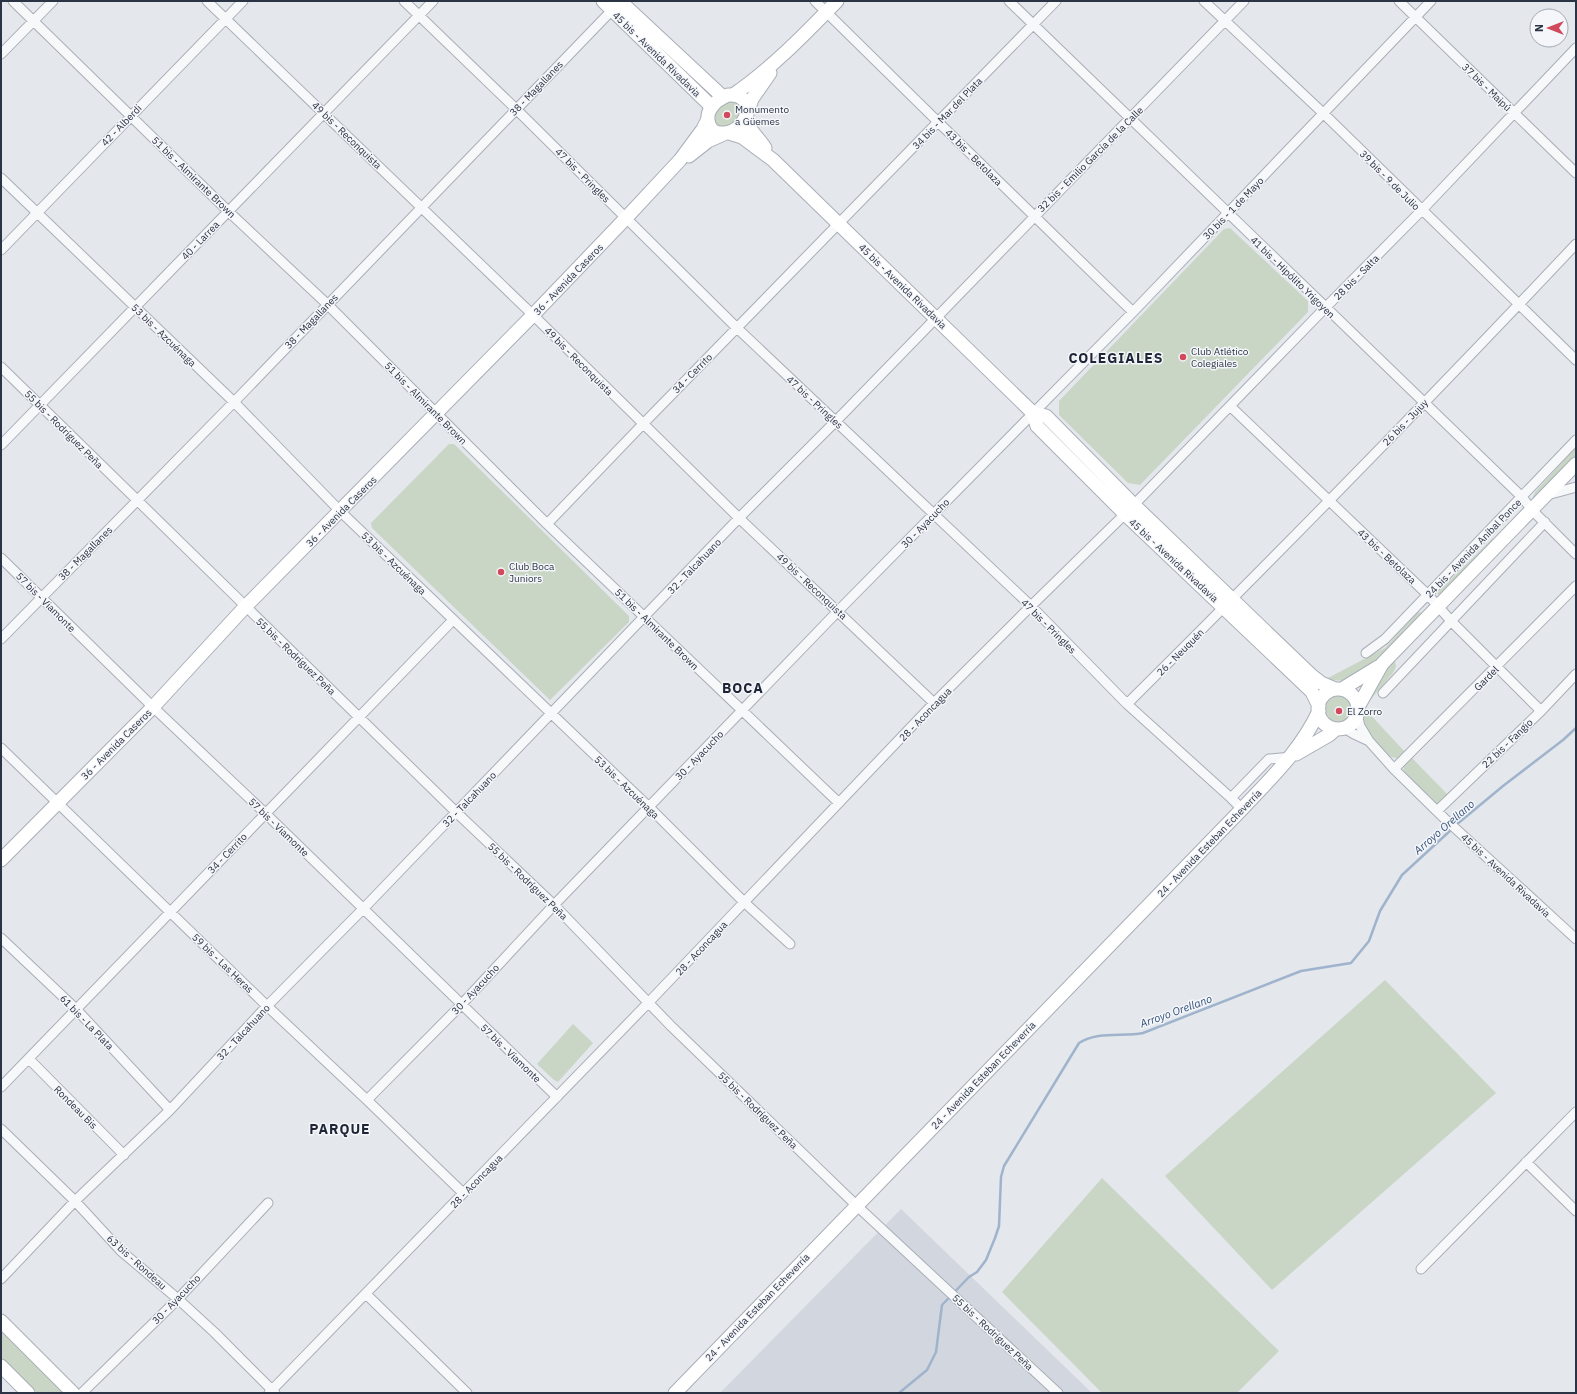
<svg xmlns="http://www.w3.org/2000/svg" width="1577" height="1394" font-family="'IBM Plex Sans',sans-serif">
	<style>
		.built { fill: #d2d6de }
		.green { fill: #c9d6c5 }
		.lines { fill: none; stroke-linecap: round; stroke-linejoin: round }
		.stream { stroke: #9fb4cc; stroke-width: 2.5 }
		.street-casing { stroke: #a9aeb7; stroke-width: 11 }
		.secondary-casing { stroke: #a9aeb7; stroke-width: 15 }
		.street { stroke: #f7f8fa; stroke-width: 9 }
		.secondary { stroke: #fff; stroke-width: 13 }
		.poi-dot { fill: #d1495b; stroke: #f4f6f9; stroke-width: 1.5 }
		.labels { text-anchor: middle; stroke-width: 3; stroke-linejoin: round; paint-order: stroke }
		.street-label { font-size: 10px; fill: #2b3445; stroke: #f4f6f9 }
		.poi-label { font-size: 10px; fill: #2b3445; stroke: #f4f6f9; text-anchor: start }
		.water-label { font-size: 11px; font-style: italic; fill: #34527a; stroke: #f4f6f9 }
		.district-label { font-size: 14px; font-weight: bold; letter-spacing: 1px; fill: #1d2536; stroke: #f4f6f9 }
	</style>
	<rect width="100%" height="100%" fill="#e4e7ec"/>
	<path class="built" d="M 901,1209 L 1092,1393 L 720,1393 Z"/>
	<path class="green" d="M 736,100 L 742,109 L 738,122 L 726,128 L 714,126 L 715,111 L 725,101 Z
		M 1230,228 L 1308,301 L 1308,312 L 1140,485 L 1128,483 L 1059,415 L 1059,401 L 1224,229 Z
		M 449,444 L 454,444 L 629,616 L 629,622 L 550,700 L 372,528 L 371,523 Z
		M 1576,447 L 1576,458 L 1538,497 L 1532,499 L 1535,492 Z
		M 1493,538 L 1495,542 L 1441,598 L 1437,593 Z
		M 1421,612 L 1420,619 L 1378,663 L 1344,681 L 1333,680 L 1328,678 L 1385,648 L 1417,613 Z
		M 1395,661 L 1396,667 L 1393,673 L 1366,705 L 1373,685 L 1391,662 Z
		M1323 709a16 16 0 1 1 32 0a16 16 0 1 1-32 0Z
		M 1366,710 L 1406,753 L 1399,759 L 1388,756 L 1370,736 L 1364,726 L 1362,718 Z
		M 1412,758 L 1450,797 L 1439,807 L 1403,774 L 1404,767 Z
		M 1385,980 L 1496,1093 L 1272,1290 L 1165,1176 Z
		M 573,1024 L 593,1043 L 558,1082 L 554,1080 L 537,1064 Z
		M 1102,1178 L 1279,1351 L 1237,1393 L 1102,1393 L 1002,1292 Z
		M 1,1329 L 67,1393 L 37,1393 L 1,1358 Z"/>
	<g class="lines">
		<path class="stream" d="M 1456,825 L 1503,786 L 1563,740 L 1576,728
			M 899,1393 L 927,1370 L 936,1352 L 942,1305 L 969,1277 L 977,1272 L 986,1260 L 995,1238 L 999,1226 L 1001,1177 L 1004,1166 L 1079,1043 C 1098,1031 1122,1037 1143,1033 L 1301,971 L 1351,963 L 1369,941 L 1380,911 L 1402,875 L 1452,829"/>
		<g class="street-casing">
			<path id="street" d="M 13,1 L 228,211 L 327,304 L 547,524 L 839,803
				M 207,1 L 533,315 L 739,518 L 934,703
				M 404,1 L 516,109 L 737,328 L 1031,606 L 1127,704 L 1231,798 L 1242,809
				M 815,1 C 921,105 1026,209 1133,312
				M 1009,1 L 1522,497 L 1532,510 L 1576,554
				M 1204,1 L 1323,113 L 1576,360
				M 1399,1 L 1576,173
				M 1,54 L 53,1
				M 1,178 L 234,402 L 341,512 L 649,807 L 744,902 L 790,944
				M 1,250 L 243,1
				M 1,367 L 456,812 L 554,905 L 671,1026 L 856,1205 L 1058,1393
				M 1230,406 L 1428,595 L 1452,622 L 1541,711
				M 1,445 L 433,1
				M 1547,495 L 1576,487
				M 547,524 L 643,424 L 1056,1
				M 1,558 L 153,707 L 266,814 L 557,1097
				M 1,639 L 234,402 L 616,6
				M 1366,653 L 1385,639 L 1576,440
				M 1383,693 L 1545,522
				M 1127,704 C 1279,553 1429,400 1576,244
				M 1357,714 L 1360,726 L 1369,741 L 1394,769 L 1444,818 L 1576,939
				M 1344,728 L 1354,734 L 1369,741
				M 1,748 L 267,1006 L 367,1100 L 463,1193
				M 1394,769 L 1576,586
				M 1231,798 L 1269,759 L 1291,757
				M 1437,811 L 1541,711 L 1576,674
				M 1,938 L 76,1009 L 170,1110
				M 29,1059 L 124,1155
				M 1,1087 L 453,620
				M 367,1100 L 461,1005 L 554,905 L 838,611 L 1133,312 L 1431,1
				M 1,1129 L 75,1201 L 121,1251 L 178,1299 L 214,1332 L 275,1393
				M 1526,1162 L 1576,1211
				M 1421,1269 L 1576,1112
				M 1,1279 L 75,1201 L 170,1110 L 267,1006 L 363,909 L 739,518 L 836,421 L 1244,1
				M 366,1294 L 467,1393
				M 82,1393 L 178,1299 L 268,1203
				M 269,1393 L 649,1002 L 934,703 L 1031,606 L 1125,514 L 1325,308 L 1421,211 L 1576,48"/>
		</g>
		<g class="secondary-casing">
			<path id="secondary" d="M 603,1 L 712,107
				M 620,1 L 723,97
				M 728,95 C 760,93 747,135 721,133 C 708,133 705,117 711,108 C 715,101 721,98 728,95 Z
				M 733,95 C 772,68 804,35 837,1
				M 747,114 L 752,99 L 770,73
				M 745,118 C 749,131 758,137 765,148
				M 729,133 L 742,137 L 773,160 L 1033,413 L 1046,416 L 1134,505 L 1312,676 L 1321,683 L 1335,689
				M 689,156 L 708,141 L 726,133
				M 1033,413 L 1037,426 L 1125,514 L 1307,687 L 1312,692 L 1319,706
				M 1342,689 L 1378,667
				M1318 709a20 20 0 1 1 40 0a20 20 0 1 1-40 0Z
				M 1358,707 L 1382,664 L 1576,464
				M 1296,754 L 1329,735 L 1336,729
				M 1,860 L 153,707 L 245,607 L 533,315 L 626,218 L 680,160 L 703,129 L 708,119
				M 1,1321 L 73,1393
				M 1,1366 L 28,1393
				M 675,1393 L 1242,809 C 1271,778 1301,750 1319,711"/>
		</g>
		<use href="#street" class="street"/>
		<use href="#secondary" class="secondary"/>
	</g>
	<g class="poi-dot">
		<circle cx="727" cy="115" r="4"/>
		<circle cx="1183" cy="357" r="4"/>
		<circle cx="501" cy="572" r="4"/>
		<circle cx="1339" cy="711" r="4"/>
	</g>
	<g class="labels">
		<g class="street-label">
			<text transform="translate(657 54) rotate(44)" y="4">45 bis - Avenida Rivadavia</text>
			<text transform="translate(1487 87) rotate(44)" y="4">37 bis - Maipú</text>
			<text transform="translate(536 88) rotate(-46)" y="4">38 - Magallanes</text>
			<text transform="translate(947 113) rotate(-46)" y="4">34 bis - Mar del Plata</text>
			<text transform="translate(121 125) rotate(-46)" y="4">42 - Alberdi</text>
			<text transform="translate(347 135) rotate(44)" y="4">49 bis - Reconquista</text>
			<text transform="translate(974 157) rotate(45)" y="4">43 bis - Betolaza</text>
			<text transform="translate(1090 159) rotate(-45)" y="4">32 bis - Emilio García de la Calle</text>
			<text transform="translate(583 175) rotate(45)" y="4">47 bis - Pringles</text>
			<text transform="translate(194 177) rotate(44)" y="4">51 bis - Almirante Brown</text>
			<text transform="translate(1390 180) rotate(45)" y="4">39 bis - 9 de Julio</text>
			<text transform="translate(1233 208) rotate(-46)" y="4">30 bis - 1 de Mayo</text>
			<text transform="translate(200 240) rotate(-46)" y="4">40 - Larrea</text>
			<text transform="translate(1293 277) rotate(44)" y="4">41 bis - Hipólito Yrigoyen</text>
			<text transform="translate(1356 277) rotate(-45)" y="4">28 bis - Salta</text>
			<text transform="translate(568 279) rotate(-46)" y="4">36 - Avenida Caseros</text>
			<text transform="translate(903 286) rotate(44)" y="4">45 bis - Avenida Rivadavia</text>
			<text transform="translate(311 321) rotate(-46)" y="4">38 - Magallanes</text>
			<text transform="translate(164 335) rotate(44)" y="4">53 bis - Azcuénaga</text>
			<text transform="translate(579 361) rotate(45)" y="4">49 bis - Reconquista</text>
			<text transform="translate(692 373) rotate(-45)" y="4">34 - Cerrito</text>
			<text transform="translate(815 402) rotate(43)" y="4">47 bis - Pringles</text>
			<text transform="translate(426 403) rotate(45)" y="4">51 bis - Almirante Brown</text>
			<text transform="translate(1405 422) rotate(-46)" y="4">26 bis - Jujuy</text>
			<text transform="translate(64 429) rotate(45)" y="4">55 bis - Rodríguez Peña</text>
			<text transform="translate(341 511) rotate(-45)" y="4">36 - Avenida Caseros</text>
			<text transform="translate(925 523) rotate(-46)" y="4">30 - Ayacucho</text>
			<text transform="translate(1473 548) rotate(-46)" y="4">24 bis - Avenida Aníbal Ponce</text>
			<text transform="translate(85 553) rotate(-45)" y="4">38 - Magallanes</text>
			<text transform="translate(1387 556) rotate(43)" y="4">43 bis - Betolaza</text>
			<text transform="translate(1174 560) rotate(43)" y="4">45 bis - Avenida Rivadavia</text>
			<text transform="translate(394 563) rotate(44)" y="4">53 bis - Azcuénaga</text>
			<text transform="translate(694 566) rotate(-46)" y="4">32 - Talcahuano</text>
			<text transform="translate(812 586) rotate(43)" y="4">49 bis - Reconquista</text>
			<text transform="translate(46 602) rotate(45)" y="4">57 bis - Viamonte</text>
			<text transform="translate(1049 626) rotate(45)" y="4">47 bis - Pringles</text>
			<text transform="translate(657 629) rotate(44)" y="4">51 bis - Almirante Brown</text>
			<text transform="translate(1180 652) rotate(-45)" y="4">26 - Neuquén</text>
			<text transform="translate(296 656) rotate(44)" y="4">55 bis - Rodríguez Peña</text>
			<text transform="translate(1486 678) rotate(-45)" y="4">Gardel</text>
			<text transform="translate(925 714) rotate(-46)" y="4">28 - Aconcagua</text>
			<text transform="translate(1507 743) rotate(-44)" y="4">22 bis - Fangio</text>
			<text transform="translate(116 744) rotate(-45)" y="4">36 - Avenida Caseros</text>
			<text transform="translate(699 755) rotate(-46)" y="4">30 - Ayacucho</text>
			<text transform="translate(627 787) rotate(44)" y="4">53 bis - Azcuénaga</text>
			<text transform="translate(469 799) rotate(-46)" y="4">32 - Talcahuano</text>
			<text transform="translate(279 827) rotate(44)" y="4">57 bis - Viamonte</text>
			<text transform="translate(1209 843) rotate(-46)" y="4">24 - Avenida Esteban Echeverría</text>
			<text transform="translate(227 853) rotate(-46)" y="4">34 - Cerrito</text>
			<text transform="translate(1506 875) rotate(43)" y="4">45 bis - Avenida Rivadavia</text>
			<text transform="translate(528 881) rotate(44)" y="4">55 bis - Rodríguez Peña</text>
			<text transform="translate(701 948) rotate(-47)" y="4">28 - Aconcagua</text>
			<text transform="translate(223 963) rotate(44)" y="4">59 bis - Las Heras</text>
			<text transform="translate(475 989) rotate(-47)" y="4">30 - Ayacucho</text>
			<text transform="translate(87 1022) rotate(46)" y="4">61 bis - La Plata</text>
			<text transform="translate(243 1032) rotate(-47)" y="4">32 - Talcahuano</text>
			<text transform="translate(511 1053) rotate(44)" y="4">57 bis - Viamonte</text>
			<text transform="translate(983 1075) rotate(-46)" y="4">24 - Avenida Esteban Echeverría</text>
			<text transform="translate(76 1107) rotate(45)" y="4">Rondeau Bis</text>
			<text transform="translate(758 1110) rotate(44)" y="4">55 bis - Rodríguez Peña</text>
			<text transform="translate(476 1181) rotate(-46)" y="4">28 - Aconcagua</text>
			<text transform="translate(137 1262) rotate(42)" y="4">63 bis - Rondeau</text>
			<text transform="translate(176 1299) rotate(-46)" y="4">30 - Ayacucho</text>
			<text transform="translate(757 1307) rotate(-46)" y="4">24 - Avenida Esteban Echeverría</text>
			<text transform="translate(993 1332) rotate(43)" y="4">55 bis - Rodríguez Peña</text>
		</g>
		<g class="poi-label">
			<text x="735" y="113">Monumento<tspan x="735" dy="12">a Güemes</tspan></text>
			<text x="1191" y="355">Club Atlético<tspan x="1191" dy="12">Colegiales</tspan></text>
			<text x="509" y="570">Club Boca<tspan x="509" dy="12">Juniors</tspan></text>
			<text x="1347" y="715">El Zorro</text>
		</g>
		<g class="water-label">
			<text transform="translate(1444 827) rotate(-41)" y="4">Arroyo Orellano</text>
			<text transform="translate(1176 1011) rotate(-20)" y="4">Arroyo Orellano</text>
		</g>
		<g class="district-label">
			<text x="1116" y="363">COLEGIALES</text>
			<text x="743" y="693">BOCA</text>
			<text x="340" y="1134">PARQUE</text>
		</g>
	</g>
	<rect width="1577" height="1394" fill="none" stroke="#2b3445" stroke-width="4"/>
	<g transform="translate(1549 28) rotate(270)"><circle r="19" fill="#f4f6f9" stroke="#a4a8b1"/>
	<path d="M0-3L7 15L0 10L-7 15Z" fill="#d1495b"/>
	<text y="-6" font-size="11" font-weight="bold" text-anchor="middle" fill="#2b3445">N</text>
	</g>
</svg>
